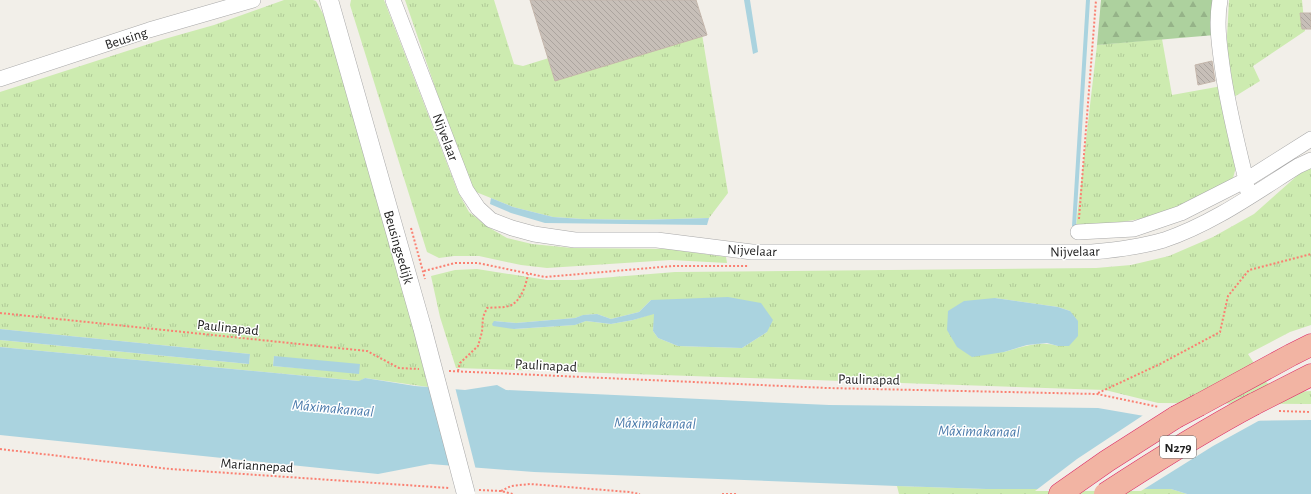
<svg xmlns="http://www.w3.org/2000/svg" width="1311" height="494" font-family="'Alegreya Sans',sans-serif">
	<style>
		.grass { fill: url(#grass-tufts); fill-rule: evenodd }
		.forest { fill: url(#forest-firs) }
		.water { fill: #aad3df }
		.pier { fill: #f2efe9 }
		.building { fill: url(#building-back-hatch); stroke: #c4b6ab }
		.lines { fill: none; stroke-linecap: round; stroke-linejoin: round }
		.minor-casing { stroke: #a9a9a9; stroke-width: 16 }
		.tertiary-casing { stroke: #a9a9a9; stroke-width: 19 }
		.trunk-casing { stroke: #dc2a67; stroke-width: 23 }
		.path { stroke: #fa8072; stroke-width: 2; stroke-dasharray: 2 2; stroke-linecap: butt }
		.minor { stroke: #fff; stroke-width: 15 }
		.tertiary { stroke: #fff; stroke-width: 18 }
		.trunk { stroke: #f2b4a3; stroke-width: 22 }
		.tertiary-bridge-casing { stroke: #a9a9a9; stroke-width: 19; stroke-linecap: butt }
		.trunk-bridge-casing { stroke: #dc2a67; stroke-width: 23; stroke-linecap: butt }
		.tertiary-bridge { stroke: #fff; stroke-width: 18 }
		.trunk-bridge { stroke: #f2b4a3; stroke-width: 22 }
		.labels { text-anchor: middle; stroke-width: 3; stroke-linejoin: round; paint-order: stroke }
		.shield { fill: #fff; stroke: #646464; stroke-width: 1 }
		.shield-label { font-size: 13px; font-weight: bold; fill: #222 }
		.street-label { font-size: 14px; fill: #222; stroke: #fff }
		.water-label { font-size: 15px; font-style: italic; fill: #4a7aab; stroke: #fff }
	</style>
	<defs>
		<pattern id="grass-tufts" width="24" height="20" patternUnits="userSpaceOnUse"><rect width="24" height="20" fill="#cdebb0"/><path d="M3 7l-1-3M5 7V3M7 7l1-3M15 17l-1-3M17 17v-4M19 17l1-3" fill="none" stroke="#b0c997"/></pattern>
		<pattern id="forest-firs" width="22" height="20" patternUnits="userSpaceOnUse"><rect width="22" height="20" fill="#add19e"/><path d="M5 1l3.5 6h-7zM16 11l3.5 6h-7z" fill="#95b388"/></pattern>
		<pattern id="building-back-hatch" width="6" height="6" patternUnits="userSpaceOnUse"><rect width="6" height="6" fill="#c7bfb8"/><path d="M-1 5l2 2M0 0l6 6M5-1l2 2" fill="none" stroke="#aba49e"/></pattern>
	</defs>
	<rect width="100%" height="100%" fill="#f2efe9"/>
	<path class="grass" d="M 284,0 L 313,0 L 316,1 L 328,23 L 410,311 L 428,387 L 365,378 L 360,381 L 0,347 L 0,340 L 249,364 L 250,354 L 0,329 L 0,92 L 161,40 L 214,25 ZM 274,356 L 359,373 L 273,366 Z
		M 351,0 L 384,0 L 458,192 L 469,212 L 488,227 L 507,238 L 532,244 L 572,248 L 669,249 L 726,257 L 727,263 L 671,260 L 547,268 L 521,265 L 479,256 L 454,256 L 439,258 L 427,252 L 350,5 Z
		M 405,0 L 494,0 L 514,64 L 523,66 L 688,15 L 701,28 L 728,193 L 709,218 L 640,220 L 582,219 L 553,217 L 513,207 L 476,192 L 468,183 Z
		M 1229,0 L 1302,0 L 1305,31 L 1253,66 L 1260,81 L 1234,97 L 1228,69 L 1227,37 Z
		M 1162,39 L 1172,95 L 1222,86 L 1236,167 L 1233,178 C 1210,191 1186,207 1161,214 C 1133,222 1105,224 1076,226 L 1097,45 Z
		M 1311,165 L 1311,325 L 1290,332 L 1248,354 L 1267,383 L 1293,392 L 1311,391 L 1311,404 L 1158,403 L 1105,390 L 456,368 L 440,317 L 431,276 L 455,270 L 477,269 L 547,280 L 576,280 L 675,272 L 1096,268 L 1131,265 L 1169,256 L 1213,237 L 1254,214 L 1307,167 ZM 995,298 L 1058,307 L 1070,311 L 1058,346 C 1039,340 1022,347 1004,352 ZM 651,300 L 767,332 L 742,348 L 678,346 L 658,338 L 653,331 L 655,313 L 633,320 L 611,324 L 586,321 L 574,325 L 515,329 L 494,321 L 516,323 L 575,318 L 584,315 L 597,314 L 611,319 L 639,312 Z
		M 897,486 L 986,489 L 1171,489 L 1187,494 L 899,494 Z"/>
	<path class="forest" d="M 1101,0 L 1217,0 L 1215,35 L 1097,45 Z"/>
	<path class="water" d="M 744,0 L 750,0 L 758,52 L 753,54 Z
		M 1086,0 L 1090,0 L 1076,226 L 1072,226 Z
		M 491,198 L 513,207 L 553,217 L 582,219 L 640,220 L 709,218 L 707,225 L 545,223 L 511,213 L 490,204 Z
		M 728,297 L 761,303 L 773,320 L 767,332 L 742,348 L 678,346 L 658,338 L 653,331 L 654,314 L 633,320 L 611,324 L 586,321 L 575,325 L 514,329 L 493,326 L 492,324 L 494,321 L 516,323 L 575,318 L 583,315 L 597,314 L 611,319 L 639,312 L 651,300 Z
		M 995,298 L 1058,307 L 1070,311 L 1078,321 L 1078,336 L 1069,346 L 1058,346 L 1047,343 L 1027,345 L 1004,352 L 972,357 L 957,347 L 947,330 L 948,311 L 964,301 Z
		M 0,329 L 250,354 L 249,364 L 0,340 Z
		M 0,347 L 359,381 L 365,378 L 415,386 L 465,390 L 497,385 L 506,390 L 829,405 L 1098,408 L 1150,417 L 1241,421 L 1311,420 L 1311,494 L 1187,494 L 1171,489 L 986,489 L 897,486 L 534,472 L 430,464 L 378,474 L 0,435 Z
		M 274,356 L 360,364 L 359,374 L 273,366 Z"/>
	<path class="pier" d="M 429,385 L 455,387 L 476,470 L 451,468 Z
		M 1145,414 L 1241,419 L 1262,419 L 1213,446 L 1141,491 L 1035,491 L 1077,459 Z"/>
	<path class="building" d="M 530,0 L 696,0 L 707,35 L 555,81 Z
		M 1300,13 L 1311,13 L 1311,29 L 1302,29 Z
		M 1212,61 L 1215,81 L 1198,85 L 1195,65 Z"/>
	<g class="lines">
		<g class="minor-casing">
			<path id="minor" d="M 393,0 L 466,190 L 478,208 L 491,220 L 512,228 L 534,234 L 575,240 L 657,240 L 752,252 L 1092,252 C 1116,250 1140,247 1164,240 C 1212,224 1255,193 1298,166 L 1311,160
				M 1220,0 C 1216,22 1219,43 1222,65 C 1227,104 1237,142 1246,180 L 1247,189
				M 0,79 L 149,30 L 253,0
				M 1078,232 L 1134,229 L 1181,213 L 1246,180 L 1311,139"/>
		</g>
		<g class="tertiary-casing">
			<path id="tertiary" d="M 329,0 L 422,327"/>
		</g>
		<g class="trunk-casing">
			<path id="trunk" d="M 1254,404 L 1311,375
				M 1199,405 L 1291,355 L 1311,345
				M 1060,494 L 1107,461 L 1176,417"/>
		</g>
		<path class="path" d="M 1079,219 L 1096,0
			M 411,228 L 425,279
			M 424,271 L 455,263 L 478,263 L 545,277 L 673,266 L 748,266
			M 0,313 L 367,351 L 399,368 L 419,369
			M 449,371 L 827,388 L 1097,394 L 1159,407
			M 458,371 L 460,363 L 478,346 L 482,332 L 483,317 L 487,308 C 494,307 503,308 509,306 C 521,302 526,285 528,274
			M 1098,393 L 1160,364 L 1220,332 L 1228,296 L 1249,270 L 1311,254
			M 1279,411 L 1311,412
			M 0,449 L 170,469 L 449,488
			M 479,490 L 501,491 L 513,494
			M 501,491 L 511,486 L 530,484 L 629,492 L 640,494
			M 722,494 L 736,494"/>
		<use href="#minor" class="minor"/>
		<use href="#tertiary" class="tertiary"/>
		<use href="#trunk" class="trunk"/>
		<g class="tertiary-bridge-casing">
			<path id="tertiary-bridge" d="M 422,327 L 466,494"/>
		</g>
		<g class="trunk-bridge-casing">
			<path id="trunk-bridge" d="M 1176,417 L 1199,405
				M 1105,494 C 1154,462 1203,431 1254,404"/>
		</g>
		<use href="#tertiary-bridge" class="tertiary-bridge"/>
		<use href="#trunk-bridge" class="trunk-bridge"/>
	</g>
	<g class="labels">
		<rect class="shield" x="1160" y="436" width="36" height="22" rx="3"/>
		<g class="shield-label">
			<text x="1178" y="452">N279</text>
		</g>
		<g class="street-label">
			<text transform="translate(126 38) rotate(-18)" y="5">Beusing</text>
			<text transform="translate(446 137) rotate(69)" y="5">Nijvelaar</text>
			<text transform="translate(399 247) rotate(74)" y="5">Beusingsedijk</text>
			<text transform="translate(752 250) rotate(3)" y="5">Nijvelaar</text>
			<text transform="translate(1075 251) rotate(-1)" y="5">Nijvelaar</text>
			<text transform="translate(228 327) rotate(6)" y="5">Paulinapad</text>
			<text transform="translate(546 365) rotate(3)" y="5">Paulinapad</text>
			<text transform="translate(869 379) rotate(1)" y="5">Paulinapad</text>
			<text transform="translate(257 465) rotate(4)" y="5">Mariannepad</text>
		</g>
		<g class="water-label">
			<text transform="translate(333 408) rotate(5)" y="5">Máximakanaal</text>
			<text transform="translate(655 423) rotate(1)" y="5">Máximakanaal</text>
			<text transform="translate(979 431) rotate(1)" y="5">Máximakanaal</text>
		</g>
	</g>
</svg>
